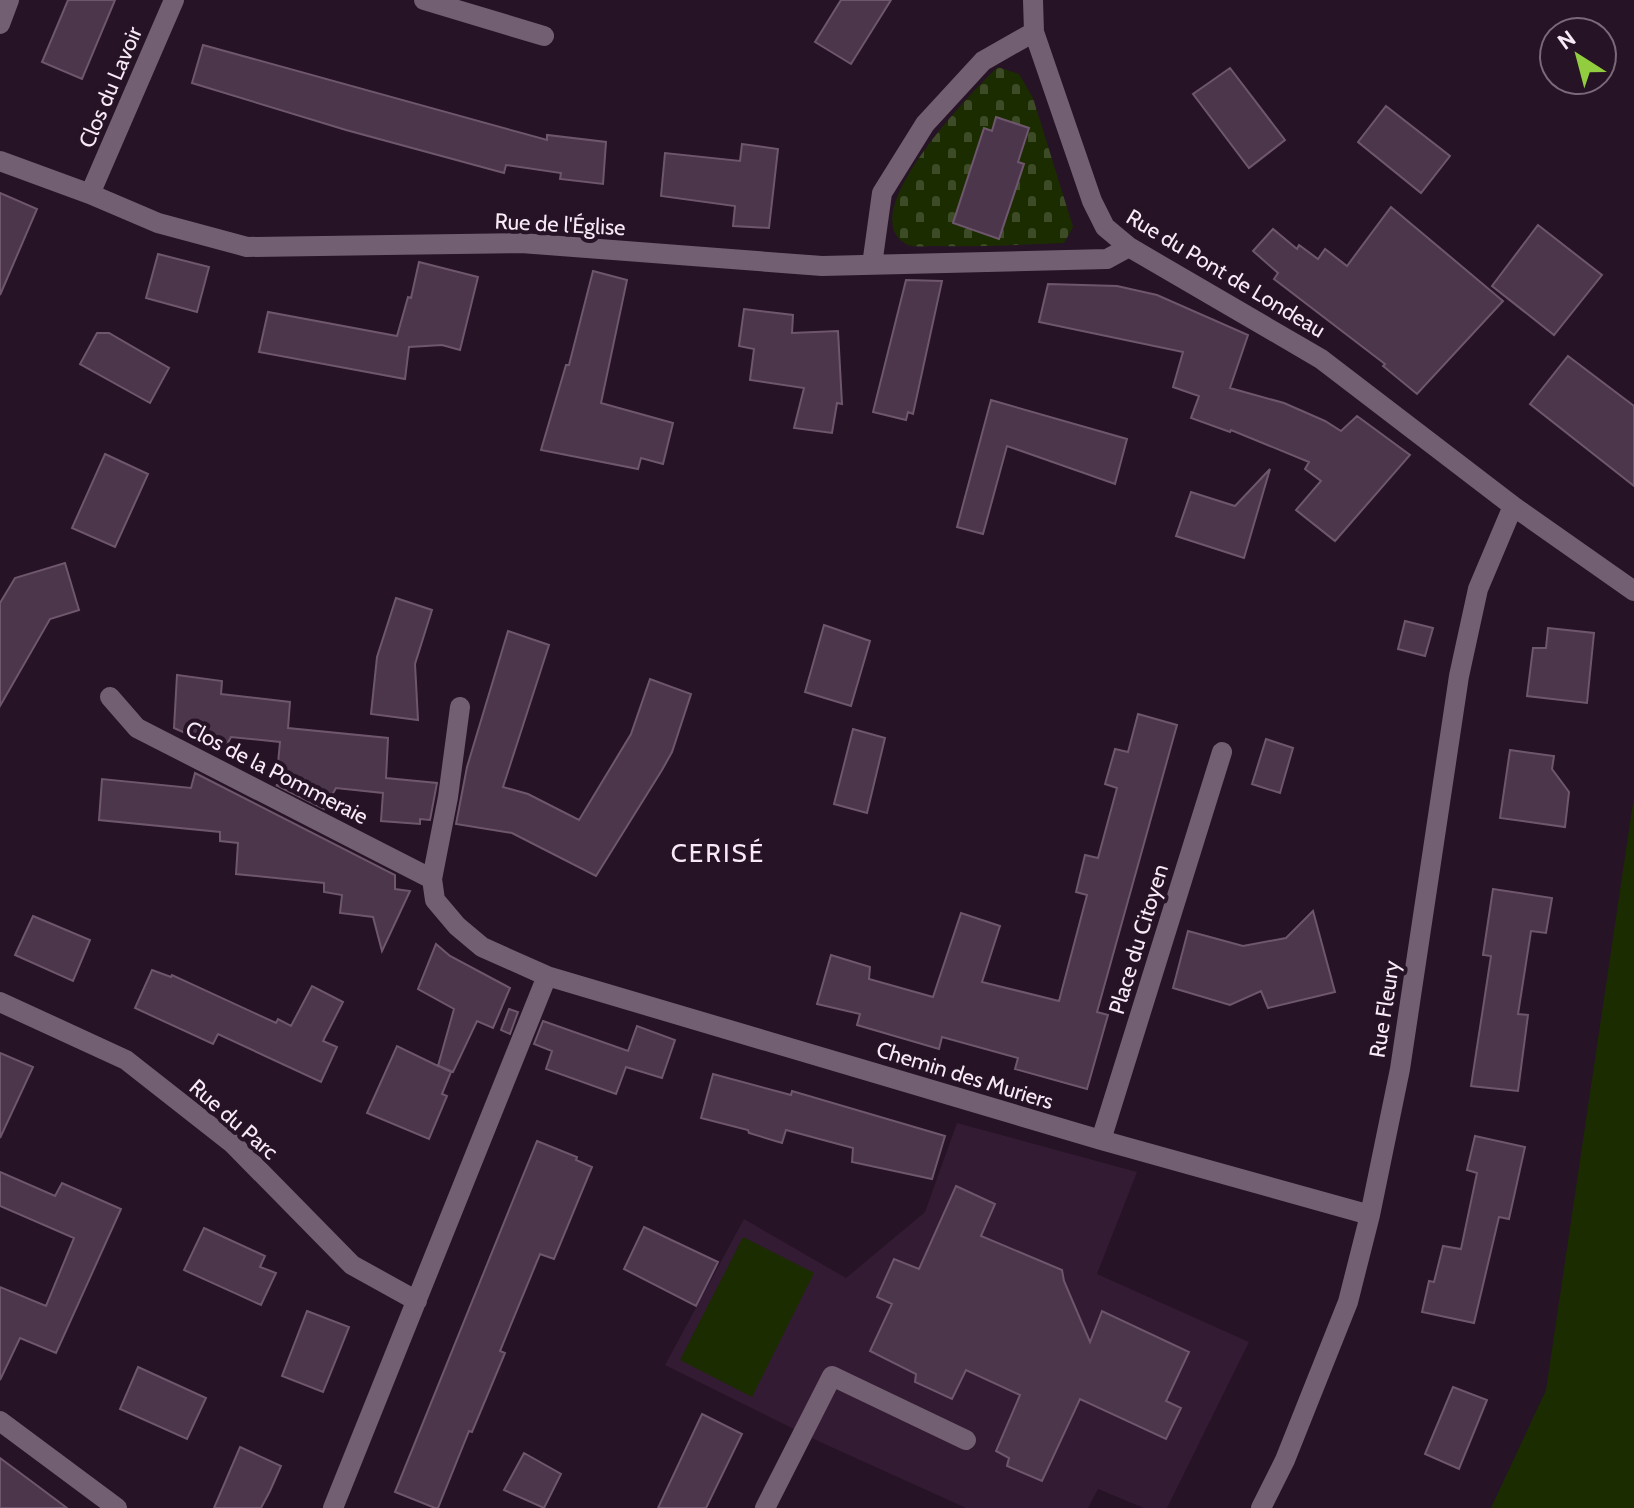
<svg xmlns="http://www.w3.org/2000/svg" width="1634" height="1508" font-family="Cabin,sans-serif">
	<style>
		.built { fill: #331b33 }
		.green { fill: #1b2d00 }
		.cemetery { fill: url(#cemetery-stones) }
		.building { fill: #4b364b; stroke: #6e576d; stroke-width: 2 }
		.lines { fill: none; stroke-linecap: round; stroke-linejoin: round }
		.minor { stroke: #735f72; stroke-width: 20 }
		.labels { text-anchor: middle; stroke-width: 8; stroke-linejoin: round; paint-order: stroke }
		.street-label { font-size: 22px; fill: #f7eaf6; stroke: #261326 }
		.quarter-label { font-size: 26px; letter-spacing: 2px; fill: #f7eaf6; stroke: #261326 }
	</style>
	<defs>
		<pattern id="cemetery-stones" width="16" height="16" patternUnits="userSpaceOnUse" patternTransform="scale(2)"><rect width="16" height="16" fill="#1b2d00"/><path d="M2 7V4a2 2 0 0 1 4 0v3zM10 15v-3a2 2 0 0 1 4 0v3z" fill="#3d4c26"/></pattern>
	</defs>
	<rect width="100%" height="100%" fill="#261326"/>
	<path class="built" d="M 957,1123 L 1137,1172 L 1097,1274 L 1249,1342 L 1167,1508 L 1144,1508 L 1098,1489 L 1088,1508 L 966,1508 L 818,1441 L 665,1365 L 744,1219 L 846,1278 L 925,1212 Z"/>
	<path class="green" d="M 1634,796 L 1634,1508 L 1491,1508 L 1546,1390 Z
		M 743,1237 L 814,1273 L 752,1397 L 680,1360 Z"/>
	<path class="cemetery" d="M 998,67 L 1019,74 L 1033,98 L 1073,227 L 1064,243 C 1021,245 979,247 936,246 C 927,246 913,248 906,244 C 852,215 973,90 998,67 Z"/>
	<path class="building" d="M 68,0 L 115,0 L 82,79 L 42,62 Z
		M 841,0 L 891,0 L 851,64 L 815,42 Z
		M 203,45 L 547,140 L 547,135 L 606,142 L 603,184 L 560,179 L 561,173 L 506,165 L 504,173 L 346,130 L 192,83 Z
		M 1230,68 L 1285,140 L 1249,168 L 1193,94 Z
		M 1386,106 L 1450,156 L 1421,193 L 1358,142 Z
		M 996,117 L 1029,128 L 1018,162 L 1024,164 L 999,239 L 953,223 L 984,128 L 992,131 Z
		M 742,144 L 778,149 L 769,228 L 733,226 L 735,206 L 661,196 L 665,153 L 740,161 Z
		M 0,193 L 37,209 L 0,295 Z
		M 1391,207 L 1503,301 L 1417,394 L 1383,366 L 1385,364 L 1274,279 L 1278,273 L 1253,251 L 1273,229 L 1297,249 L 1299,245 L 1318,259 L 1325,249 L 1347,266 Z
		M 1538,225 L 1602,275 L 1554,335 L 1492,286 Z
		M 158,254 L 209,267 L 197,312 L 146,298 Z
		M 419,262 L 478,277 L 460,350 L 442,345 L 409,347 L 405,379 L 259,352 L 268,312 L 397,336 L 408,297 L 411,298 Z
		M 593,271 L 627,280 L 601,403 L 673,423 L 663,464 L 641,458 L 638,469 L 541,450 L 566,365 L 569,365 Z
		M 906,280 L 942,281 L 913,414 L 908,412 L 906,420 L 873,412 Z
		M 1048,284 L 1117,286 L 1157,295 L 1248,335 L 1230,388 L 1284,403 L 1325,421 L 1341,431 L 1357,416 L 1410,455 L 1335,541 L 1296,510 L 1321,481 L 1305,469 L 1309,462 L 1231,430 L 1230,432 L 1191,418 L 1199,396 L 1173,387 L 1183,352 L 1039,322 Z
		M 744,309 L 793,315 L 792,333 L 838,331 L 842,404 L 837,403 L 832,433 L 794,428 L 804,388 L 750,380 L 754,349 L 739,346 Z
		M 97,333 L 109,333 L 169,368 L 150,403 L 80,364 Z
		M 1568,356 L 1634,406 L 1634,486 L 1530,404 Z
		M 991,400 L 1127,439 L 1115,484 L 1007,446 L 983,534 L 957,527 Z
		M 105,454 L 148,474 L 115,547 L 72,528 Z
		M 1270,469 L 1244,558 L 1176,536 L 1191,492 L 1235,506 Z
		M 65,563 L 79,610 L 50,619 L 0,706 L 0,603 L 15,578 Z
		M 396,598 L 432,610 L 415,664 L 418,720 L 371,714 L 377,657 Z
		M 1405,621 L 1433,628 L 1425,656 L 1398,649 Z
		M 824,625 L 870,641 L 851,706 L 805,692 Z
		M 1548,628 L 1594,633 L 1587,703 L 1527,696 L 1533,648 L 1546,648 Z
		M 508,631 L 549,645 L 503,787 L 528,794 L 579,820 L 631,734 L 650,679 L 691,694 L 672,752 L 662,770 L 596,876 L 512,833 L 456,824 L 467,767 Z
		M 177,675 L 222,681 L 221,694 L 290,702 L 288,728 L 388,738 L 386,778 L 437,783 L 430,820 L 420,819 L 420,824 L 381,821 L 383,793 L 336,788 L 324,809 L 276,785 L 303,786 L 277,774 L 280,742 L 231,737 L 224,750 L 174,728 Z
		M 1138,714 L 1177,725 L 1097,1012 L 1108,1015 L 1087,1089 L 1015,1069 L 1018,1058 L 942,1037 L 939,1049 L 857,1025 L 860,1014 L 817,1004 L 831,955 L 870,967 L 869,979 L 933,997 L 961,913 L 1000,926 L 982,982 L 1059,1001 L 1087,895 L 1076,892 L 1085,855 L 1098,858 L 1117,788 L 1105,784 L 1115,749 L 1128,752 Z
		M 853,729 L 885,738 L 867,813 L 834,804 Z
		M 1266,739 L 1293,748 L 1280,793 L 1252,784 Z
		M 1510,750 L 1554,756 L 1552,769 L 1569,792 L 1565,827 L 1500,818 Z
		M 195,773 L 395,875 L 395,889 L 410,891 L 382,951 L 373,917 L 340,913 L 342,895 L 324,892 L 324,883 L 236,874 L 238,843 L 220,841 L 220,832 L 99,820 L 102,779 L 191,788 Z
		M 1493,889 L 1552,898 L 1546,933 L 1531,931 L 1518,1014 L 1528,1015 L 1518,1091 L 1471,1086 L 1491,956 L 1483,955 Z
		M 1313,911 L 1335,992 L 1268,1008 L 1261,991 L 1230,1005 L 1173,988 L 1188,931 L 1243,946 L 1286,938 Z
		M 33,916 L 90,940 L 73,981 L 15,955 Z
		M 436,944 L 450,956 L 510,988 L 493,1028 L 477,1021 L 453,1072 L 439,1066 L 451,1072 L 442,1094 L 447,1096 L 429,1139 L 367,1113 L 397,1046 L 438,1066 L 454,1009 L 418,989 Z
		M 152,970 L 171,977 L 172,975 L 276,1023 L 278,1019 L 291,1026 L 312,986 L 343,1002 L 323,1041 L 337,1047 L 321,1082 L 218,1034 L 213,1044 L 135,1008 Z
		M 509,1009 L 518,1012 L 510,1034 L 501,1030 Z
		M 543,1021 L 628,1051 L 637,1026 L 675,1040 L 662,1078 L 626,1067 L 616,1094 L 546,1069 L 552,1051 L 534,1044 Z
		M 0,1053 L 33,1067 L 0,1138 Z
		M 713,1074 L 791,1095 L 792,1091 L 945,1136 L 932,1179 L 852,1162 L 853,1148 L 786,1130 L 782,1143 L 749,1133 L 748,1130 L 701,1118 Z
		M 1475,1136 L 1525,1147 L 1509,1219 L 1499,1217 L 1474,1323 L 1422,1312 L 1429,1281 L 1434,1282 L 1443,1246 L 1461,1249 L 1477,1173 L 1467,1170 Z
		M 537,1141 L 577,1157 L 576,1160 L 592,1167 L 554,1259 L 540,1254 L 500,1351 L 505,1353 L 472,1432 L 469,1431 L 438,1508 L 435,1508 L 395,1492 Z
		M 0,1172 L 55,1196 L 62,1183 L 121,1209 L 56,1353 L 20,1338 L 0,1380 L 0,1287 L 46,1306 L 74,1238 L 0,1206 Z
		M 956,1186 L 995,1204 L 981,1236 L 1062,1270 L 1064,1281 L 1090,1342 L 1102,1311 L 1189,1352 L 1166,1401 L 1181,1408 L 1166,1439 L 1080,1399 L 1042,1481 L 1007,1466 L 1009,1458 L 996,1451 L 1020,1395 L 966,1370 L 952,1399 L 915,1382 L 916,1374 L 870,1351 L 892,1304 L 877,1297 L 894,1259 L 919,1269 Z
		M 644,1227 L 718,1262 L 696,1306 L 624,1269 Z
		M 204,1228 L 265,1256 L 260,1267 L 276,1273 L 261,1305 L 184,1270 Z
		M 307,1311 L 349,1327 L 323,1392 L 282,1376 Z
		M 138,1367 L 206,1398 L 187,1439 L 120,1409 Z
		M 1453,1387 L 1487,1400 L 1459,1469 L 1425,1454 Z
		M 702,1414 L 742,1434 L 706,1508 L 658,1508 Z
		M 240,1447 L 281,1466 L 270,1491 L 261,1508 L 214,1508 Z
		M 524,1453 L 561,1474 L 544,1508 L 504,1490 Z
		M 0,1458 L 35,1484 L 67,1508 L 0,1508 Z"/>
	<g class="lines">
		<path class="minor" d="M 424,0 L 544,36
			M 1033,0 L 1034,32 L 1092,201 L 1105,227 L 1129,247 L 1321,359 L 1513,506 L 1634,591
			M 0,24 L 9,0
			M 0,161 L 90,194 L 158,223 L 247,247 L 521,243 L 822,266 L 1107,259 L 1129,247
			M 90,194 L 174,0
			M 872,265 L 882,193 L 925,124 L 983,61 L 1034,32
			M 110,697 L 137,728 L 432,879
			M 460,707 L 448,797 L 432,879 L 435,900 L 457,926 L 482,947 L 547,976 L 1101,1140 L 1370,1215
			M 0,1002 L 126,1060 L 233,1144 L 352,1265 L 417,1301
			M 1101,1140 L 1222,752
			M 0,1421 L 117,1508
			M 333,1508 L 547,976
			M 765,1508 L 832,1376 L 966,1440
			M 1261,1508 L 1285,1460 L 1348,1302 L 1370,1215 L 1400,1069 L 1459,676 L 1478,589 L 1513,506"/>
	</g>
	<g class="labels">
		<g class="street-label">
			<text transform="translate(110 87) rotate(-67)" y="8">Clos du Lavoir</text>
			<text transform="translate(560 224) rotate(3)" y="8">Rue de l'Église</text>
			<text transform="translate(1226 273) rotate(31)" y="8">Rue du Pont de Londeau</text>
			<text transform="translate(277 772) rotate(27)" y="8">Clos de la Pommeraie</text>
			<text transform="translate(1138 939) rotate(-73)" y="8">Place du Citoyen</text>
			<text transform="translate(1384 1009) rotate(-81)" y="8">Rue Fleury</text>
			<text transform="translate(965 1075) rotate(17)" y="8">Chemin des Muriers</text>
			<text transform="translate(234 1119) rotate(41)" y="8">Rue du Parc</text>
		</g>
		<g class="quarter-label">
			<text x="718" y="862">CERISÉ</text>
		</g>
	</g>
	<g transform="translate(1578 56) rotate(324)"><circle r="38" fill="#261326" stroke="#7a6979" stroke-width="2"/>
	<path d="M0-6L14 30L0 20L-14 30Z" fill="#91cd3f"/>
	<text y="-12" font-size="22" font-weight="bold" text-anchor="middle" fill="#f7eaf6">N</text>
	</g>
</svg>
